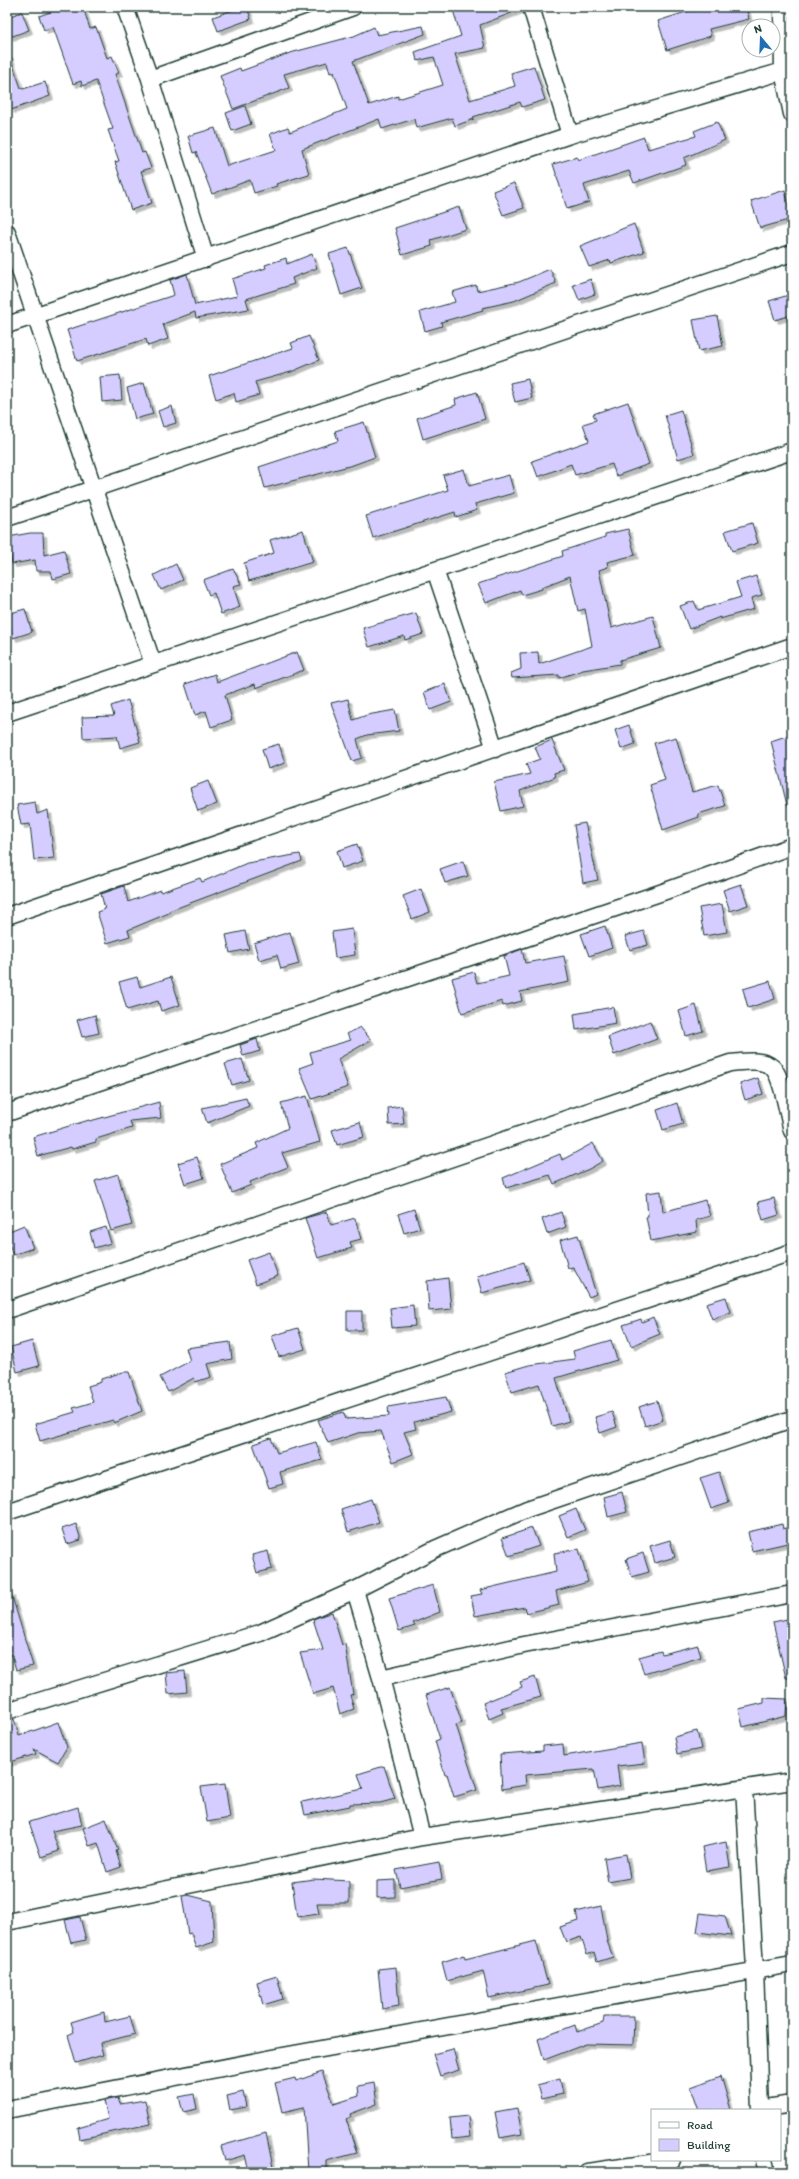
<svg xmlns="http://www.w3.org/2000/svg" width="799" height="2179" font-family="Itim,sans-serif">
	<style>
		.building { fill: #d5ccff; stroke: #1f3d34; filter: url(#shadow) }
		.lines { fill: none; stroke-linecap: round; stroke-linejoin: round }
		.street-casing { stroke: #1f3d34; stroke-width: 19 }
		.street { stroke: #fff; stroke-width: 16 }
	</style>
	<defs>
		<filter id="shadow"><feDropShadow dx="3.5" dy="3.5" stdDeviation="0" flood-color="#0004"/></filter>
	</defs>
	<rect width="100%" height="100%" fill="#fff"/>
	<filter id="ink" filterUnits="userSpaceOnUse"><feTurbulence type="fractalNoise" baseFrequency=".025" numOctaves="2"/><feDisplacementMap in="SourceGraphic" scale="8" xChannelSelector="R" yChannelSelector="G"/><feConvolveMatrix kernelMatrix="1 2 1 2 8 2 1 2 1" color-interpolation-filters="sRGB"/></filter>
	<g filter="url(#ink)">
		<path class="building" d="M 64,7 L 83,7 L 90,29 L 96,27 L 107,58 L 112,56 L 119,73 L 115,74 L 142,153 L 145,152 L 151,168 L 141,171 L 152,203 L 131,210 L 115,162 L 119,161 L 108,130 L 113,129 L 96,81 L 82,86 L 81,81 L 73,84 L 53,27 L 44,30 L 39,16 Z
			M 241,7 L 247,7 L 251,19 L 218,31 L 213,17 Z
			M 452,7 L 522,7 L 522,9 L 480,25 L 485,48 L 455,54 L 470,100 L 515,86 L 511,73 L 534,66 L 545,100 L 522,107 L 520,102 L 473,117 L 474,119 L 455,126 L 452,118 L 416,128 L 414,119 L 382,129 L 379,119 L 302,149 L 309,174 L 276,184 L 277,186 L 254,193 L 250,180 L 212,194 L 196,152 L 193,153 L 188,136 L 215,128 L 227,166 L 276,150 L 270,134 L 288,127 L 290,132 L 347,109 L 334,72 L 330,73 L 327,62 L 284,74 L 289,88 L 233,109 L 220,76 L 240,68 L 241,71 L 290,53 L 354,36 L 374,27 L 377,35 L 423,26 L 425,34 L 353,61 L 369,105 L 398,96 L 398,99 L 443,85 L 434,57 L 417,61 L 415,52 L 461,36 Z
			M 701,7 L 746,7 L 749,19 L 709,29 L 711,36 L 667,50 L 658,21 Z
			M 22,12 L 29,30 L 10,37 L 7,27 L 7,17 Z
			M 7,54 L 9,54 L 21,88 L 23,89 L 45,82 L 50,96 L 11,110 L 7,97 Z
			M 245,106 L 251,124 L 232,131 L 226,113 Z
			M 717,122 L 725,140 L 684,158 L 686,165 L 634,183 L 629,171 L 584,185 L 589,202 L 567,209 L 553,164 L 577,157 L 578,160 L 644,137 L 648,149 L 696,136 L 694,131 Z
			M 514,183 L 524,208 L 503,215 L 493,191 Z
			M 785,190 L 792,219 L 760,228 L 751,201 Z
			M 459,207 L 466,229 L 431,240 L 432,246 L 402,255 L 395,228 Z
			M 634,224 L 644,252 L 611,263 L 610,260 L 589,267 L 580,246 Z
			M 348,248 L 362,288 L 341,295 L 329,254 Z
			M 312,254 L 317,268 L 292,278 L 294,284 L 246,299 L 249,309 L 196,318 L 195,312 L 163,324 L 168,339 L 148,346 L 146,339 L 77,361 L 67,330 L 174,295 L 170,280 L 187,274 L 195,305 L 237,296 L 232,279 L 266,268 L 265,265 L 286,258 L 287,264 Z
			M 550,269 L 556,283 L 514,301 L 482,308 L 483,310 L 441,322 L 442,326 L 425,331 L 420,312 L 455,302 L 452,292 L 476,285 L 477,291 L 519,282 Z
			M 591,279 L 595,294 L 579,300 L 573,285 Z
			M 792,294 L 792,315 L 775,320 L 769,301 Z
			M 717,316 L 723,346 L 699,351 L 693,320 Z
			M 309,336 L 319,360 L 291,372 L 255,382 L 259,395 L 236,402 L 234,393 L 216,399 L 209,376 L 293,348 L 291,343 Z
			M 120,375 L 122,400 L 102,402 L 100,377 Z
			M 528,379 L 532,398 L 515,402 L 510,383 Z
			M 144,383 L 153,414 L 135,419 L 127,388 Z
			M 477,392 L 485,419 L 423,439 L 417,418 L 456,405 L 455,399 Z
			M 628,402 L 649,464 L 616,476 L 612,464 L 575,475 L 571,464 L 538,477 L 532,461 L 589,441 L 583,424 L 596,420 L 593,414 Z
			M 172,406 L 176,423 L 163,427 L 158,411 Z
			M 681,410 L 694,454 L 678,459 L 665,415 Z
			M 364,422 L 375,457 L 353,465 L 265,488 L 259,467 L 338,441 L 335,431 Z
			M 464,469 L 469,486 L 509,475 L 514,493 L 475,504 L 477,510 L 456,517 L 455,512 L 373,538 L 366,516 L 448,490 L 443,475 Z
			M 752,523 L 758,543 L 732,551 L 725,531 Z
			M 628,529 L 635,555 L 607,562 L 608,567 L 599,570 L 611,628 L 653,616 L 661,648 L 620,660 L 620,664 L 583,670 L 559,678 L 559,675 L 512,678 L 511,673 L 521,669 L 520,653 L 538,652 L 539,664 L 592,646 L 585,609 L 578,611 L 570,576 L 542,587 L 542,589 L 522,595 L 520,590 L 486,603 L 478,584 L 563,556 L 562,551 L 605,537 L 605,534 Z
			M 303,530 L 313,562 L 249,581 L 244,563 L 274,553 L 270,540 Z
			M 30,533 L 43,533 L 44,555 L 64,550 L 71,574 L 53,579 L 51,571 L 36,571 L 35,560 L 12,564 L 8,537 Z
			M 176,564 L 183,580 L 161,590 L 154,575 Z
			M 233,569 L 241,584 L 233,586 L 240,607 L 221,614 L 214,593 L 209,595 L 203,580 Z
			M 756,576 L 762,595 L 751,598 L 754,609 L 720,619 L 720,617 L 689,629 L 680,606 L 694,601 L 698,610 L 741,597 L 736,582 Z
			M 25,609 L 32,632 L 13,638 L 7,614 Z
			M 416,613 L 423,634 L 405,640 L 404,636 L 369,647 L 363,628 Z
			M 297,652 L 304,670 L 256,688 L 255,684 L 225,695 L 232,720 L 211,727 L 206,711 L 195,715 L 185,684 L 215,674 L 217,682 Z
			M 445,684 L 451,702 L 430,710 L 424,692 Z
			M 348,699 L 353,720 L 367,715 L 395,710 L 399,731 L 367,735 L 357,739 L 362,758 L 352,761 L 331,703 Z
			M 128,700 L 140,742 L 120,748 L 117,736 L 83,738 L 82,717 L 114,716 L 111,706 Z
			M 629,725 L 635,744 L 621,749 L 615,730 Z
			M 792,734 L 792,805 L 787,805 L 771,741 Z
			M 676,737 L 692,792 L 718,785 L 725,806 L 698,814 L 699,817 L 663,830 L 650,785 L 665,780 L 654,743 Z
			M 552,740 L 564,770 L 554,773 L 555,777 L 520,791 L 523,806 L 501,811 L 494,782 L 530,774 L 526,764 L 540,759 L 535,747 Z
			M 279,744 L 285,763 L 268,769 L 262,749 Z
			M 208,781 L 217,804 L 198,811 L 190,788 Z
			M 35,802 L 37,814 L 48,810 L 54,858 L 34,860 L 30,824 L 21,825 L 17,805 Z
			M 585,823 L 598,880 L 583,883 L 574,825 Z
			M 357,844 L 363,861 L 342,868 L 337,851 Z
			M 300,854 L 302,861 L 169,911 L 169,913 L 128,930 L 130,936 L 107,943 L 97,912 L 105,909 L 101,894 L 124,886 L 128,902 L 160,890 L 161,892 L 200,878 L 202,882 L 247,863 Z
			M 463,861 L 468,876 L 445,883 L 440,869 Z
			M 741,884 L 748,905 L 730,911 L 723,890 Z
			M 421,889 L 430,912 L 412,919 L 403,896 Z
			M 722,904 L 727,932 L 704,936 L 699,908 Z
			M 605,926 L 612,948 L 589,956 L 581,934 Z
			M 352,929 L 355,955 L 335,958 L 332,932 Z
			M 245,931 L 249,949 L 230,953 L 226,935 Z
			M 644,931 L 648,945 L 630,950 L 625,936 Z
			M 290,932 L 299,964 L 281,969 L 277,955 L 259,960 L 254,943 Z
			M 522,949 L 525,963 L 564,956 L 569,982 L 520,992 L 522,1001 L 503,1006 L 502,1001 L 462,1013 L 452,978 L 474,972 L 477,983 L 509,976 L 504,956 Z
			M 137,977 L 140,987 L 171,977 L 180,1005 L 161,1011 L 158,1001 L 127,1010 L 119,982 Z
			M 770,981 L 775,999 L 748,1008 L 743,989 Z
			M 696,1005 L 703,1031 L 686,1036 L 679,1011 Z
			M 613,1007 L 616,1023 L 576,1030 L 574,1014 Z
			M 95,1015 L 99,1033 L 82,1037 L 77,1020 Z
			M 650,1021 L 657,1039 L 614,1055 L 608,1037 Z
			M 360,1027 L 371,1040 L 338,1059 L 348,1087 L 312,1099 L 299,1068 L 313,1063 L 310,1052 L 351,1040 L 347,1034 Z
			M 257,1039 L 260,1051 L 243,1056 L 240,1045 Z
			M 242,1059 L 249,1080 L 232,1085 L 225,1064 Z
			M 758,1078 L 763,1094 L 745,1100 L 740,1084 Z
			M 307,1096 L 320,1142 L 282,1153 L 288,1167 L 250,1182 L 251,1185 L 232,1193 L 220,1164 L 258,1148 L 256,1143 L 288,1128 L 281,1103 Z
			M 246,1098 L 249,1106 L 207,1123 L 202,1108 Z
			M 159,1102 L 161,1118 L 130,1121 L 132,1128 L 96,1139 L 96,1142 L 72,1149 L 71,1147 L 38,1156 L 33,1137 L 89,1120 L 90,1121 Z
			M 677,1103 L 683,1124 L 663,1130 L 657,1110 Z
			M 402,1106 L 404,1124 L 389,1125 L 388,1108 Z
			M 360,1122 L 364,1137 L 337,1145 L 332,1130 Z
			M 593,1143 L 603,1161 L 589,1169 L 554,1184 L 550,1175 L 506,1188 L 503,1178 L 560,1154 L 562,1160 Z
			M 197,1157 L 204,1178 L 185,1184 L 178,1163 Z
			M 118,1174 L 132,1225 L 111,1231 L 95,1181 Z
			M 661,1191 L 663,1212 L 705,1200 L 710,1216 L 696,1220 L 697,1232 L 651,1241 L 646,1217 L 648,1216 L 646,1193 Z
			M 774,1198 L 779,1215 L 763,1220 L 758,1202 Z
			M 414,1209 L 420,1228 L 404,1233 L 398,1214 Z
			M 327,1212 L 331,1225 L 355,1218 L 361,1239 L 350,1242 L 352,1248 L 318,1258 L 305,1218 Z
			M 561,1212 L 566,1227 L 547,1234 L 542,1219 Z
			M 24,1225 L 33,1248 L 13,1255 L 7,1238 L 7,1232 Z
			M 106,1227 L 111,1243 L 94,1248 L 90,1232 Z
			M 578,1235 L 596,1294 L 589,1297 L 573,1267 L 568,1268 L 560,1240 Z
			M 269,1252 L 278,1276 L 256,1284 L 247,1260 Z
			M 524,1262 L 530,1280 L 482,1293 L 477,1276 Z
			M 448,1278 L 451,1309 L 429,1311 L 427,1281 Z
			M 726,1297 L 731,1312 L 712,1319 L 706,1303 Z
			M 413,1305 L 415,1326 L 392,1328 L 390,1308 Z
			M 347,1311 L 362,1311 L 362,1330 L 347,1330 Z
			M 653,1317 L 660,1334 L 631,1346 L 623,1325 L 641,1319 L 642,1322 Z
			M 298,1328 L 305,1349 L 279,1357 L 272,1336 Z
			M 611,1340 L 617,1360 L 556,1378 L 569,1421 L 552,1426 L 539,1384 L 512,1392 L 505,1372 L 529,1365 L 575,1359 L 573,1351 Z
			M 32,1341 L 39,1366 L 17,1372 L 11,1347 Z
			M 230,1342 L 232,1359 L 207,1364 L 211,1377 L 195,1382 L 194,1378 L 168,1392 L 160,1377 L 190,1361 L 186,1348 Z
			M 123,1372 L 129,1372 L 142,1411 L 114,1423 L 113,1420 L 40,1441 L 35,1424 L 75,1412 L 73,1408 L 93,1402 L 88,1386 L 101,1382 L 101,1379 Z
			M 446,1397 L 451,1412 L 414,1422 L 416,1429 L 404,1432 L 413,1454 L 393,1462 L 381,1431 L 358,1433 L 328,1443 L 318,1420 L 343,1412 L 346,1419 L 389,1416 L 388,1407 Z
			M 657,1401 L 663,1420 L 645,1426 L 639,1407 Z
			M 612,1412 L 617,1427 L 600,1433 L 595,1417 Z
			M 271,1438 L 277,1453 L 316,1442 L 322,1460 L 280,1472 L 283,1484 L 269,1488 L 253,1444 Z
			M 719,1472 L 729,1503 L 711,1509 L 700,1478 Z
			M 622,1492 L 627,1512 L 608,1517 L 604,1497 Z
			M 371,1499 L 379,1522 L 348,1532 L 341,1509 Z
			M 576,1509 L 585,1530 L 568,1537 L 559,1516 Z
			M 76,1524 L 81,1540 L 67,1544 L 62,1529 Z
			M 782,1524 L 783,1529 L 792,1526 L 792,1542 L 752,1551 L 748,1532 Z
			M 532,1528 L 539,1546 L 509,1556 L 502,1538 Z
			M 670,1540 L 675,1557 L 655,1563 L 650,1546 Z
			M 579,1549 L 588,1582 L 556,1591 L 559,1605 L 527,1613 L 525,1607 L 475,1616 L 471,1596 L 482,1594 L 480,1590 L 556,1572 L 554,1553 Z
			M 268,1551 L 272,1569 L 257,1573 L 252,1555 Z
			M 643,1553 L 649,1572 L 632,1577 L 626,1559 Z
			M 433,1585 L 440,1612 L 413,1623 L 415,1626 L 399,1631 L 389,1598 Z
			M 11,1593 L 33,1666 L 16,1670 L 7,1639 L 7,1594 Z
			M 332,1612 L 342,1645 L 345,1644 L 353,1694 L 350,1695 L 354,1709 L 340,1714 L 333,1688 L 313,1694 L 300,1653 L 323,1650 L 313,1619 Z
			M 792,1618 L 792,1678 L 786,1678 L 773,1622 Z
			M 698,1645 L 701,1657 L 644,1674 L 639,1657 L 661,1651 L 662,1654 Z
			M 185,1671 L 187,1692 L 168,1694 L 166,1673 Z
			M 535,1677 L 541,1697 L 501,1708 L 503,1713 L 489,1719 L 483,1703 L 522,1687 L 520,1682 Z
			M 450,1687 L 462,1723 L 456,1725 L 477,1790 L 454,1797 L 447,1774 L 445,1775 L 435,1741 L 440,1739 L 426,1695 Z
			M 764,1698 L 787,1699 L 786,1716 L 743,1727 L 739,1709 L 764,1703 Z
			M 14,1719 L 19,1736 L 58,1722 L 67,1747 L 58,1762 L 34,1749 L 36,1754 L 7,1763 L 7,1720 Z
			M 697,1731 L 701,1749 L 677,1754 L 674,1737 Z
			M 642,1743 L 645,1763 L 617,1766 L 620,1786 L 598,1790 L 594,1769 L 525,1775 L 526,1785 L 502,1789 L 500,1754 L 543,1751 L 543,1746 L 563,1744 L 564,1756 Z
			M 384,1766 L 395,1799 L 380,1803 L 350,1804 L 350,1806 L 305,1815 L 302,1802 L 363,1789 L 358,1774 Z
			M 225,1784 L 230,1818 L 207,1822 L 201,1787 Z
			M 78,1807 L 82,1825 L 52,1831 L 59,1851 L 41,1857 L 29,1822 Z
			M 106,1819 L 118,1850 L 116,1851 L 121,1867 L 107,1872 L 98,1843 L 89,1846 L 83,1828 Z
			M 726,1842 L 730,1867 L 706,1871 L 702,1847 Z
			M 626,1854 L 630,1878 L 608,1882 L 604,1858 Z
			M 439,1862 L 442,1879 L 400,1887 L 396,1870 Z
			M 314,1879 L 349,1881 L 349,1903 L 317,1903 L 319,1914 L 297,1917 L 292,1882 Z
			M 395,1880 L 395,1897 L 377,1898 L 377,1881 Z
			M 188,1895 L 212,1901 L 214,1942 L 196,1948 L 191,1933 L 188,1934 L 182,1896 Z
			M 601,1906 L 607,1941 L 613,1957 L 597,1962 L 594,1952 L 587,1955 L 581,1937 L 566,1942 L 560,1927 L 578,1921 L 576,1912 Z
			M 700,1913 L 725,1916 L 731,1936 L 697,1932 Z
			M 80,1917 L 86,1940 L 71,1943 L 65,1920 Z
			M 536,1941 L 548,1985 L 489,1998 L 483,1971 L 447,1981 L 442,1962 L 464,1955 L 465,1959 Z
			M 396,1967 L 399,2006 L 382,2009 L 378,1969 Z
			M 277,1976 L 283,1999 L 263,2005 L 257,1982 Z
			M 104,2012 L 105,2022 L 130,2016 L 135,2034 L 100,2043 L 103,2055 L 76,2063 L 68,2035 L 74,2032 L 71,2022 Z
			M 604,2016 L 634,2016 L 633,2045 L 586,2044 L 544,2060 L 538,2039 L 575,2025 L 577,2032 L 603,2023 Z
			M 453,2049 L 459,2070 L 440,2076 L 433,2054 Z
			M 322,2072 L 334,2104 L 359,2096 L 358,2086 L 374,2083 L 377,2104 L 350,2114 L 351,2117 L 346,2119 L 357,2153 L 326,2161 L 326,2172 L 308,2172 L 304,2107 L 282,2112 L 275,2083 L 295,2078 L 296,2081 Z
			M 721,2076 L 731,2110 L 699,2110 L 691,2087 Z
			M 560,2079 L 563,2094 L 541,2099 L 537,2085 Z
			M 243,2092 L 246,2107 L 230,2110 L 227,2096 Z
			M 194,2094 L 197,2109 L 183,2112 L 179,2097 Z
			M 118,2098 L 120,2104 L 145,2100 L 150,2124 L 80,2139 L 78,2128 L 108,2119 L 104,2101 Z
			M 517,2108 L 522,2134 L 500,2138 L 495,2112 Z
			M 468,2116 L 470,2137 L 452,2139 L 450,2118 Z
			M 266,2133 L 274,2172 L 249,2172 L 245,2155 L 225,2161 L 221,2146 Z"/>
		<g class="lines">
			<g class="street-casing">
				<path id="street" d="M 125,7 L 150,79 L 206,259
					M 531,7 L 570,135
					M 782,7 L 783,71 L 792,114
					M 150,79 L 353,7
					M 7,232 L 153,664
					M 7,325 L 570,135 L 783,71
					M 7,518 L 792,253
					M 435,570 L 495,749
					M 7,713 L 792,451
					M 7,916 L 792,646
					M 7,1113 L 660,893 L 792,846
					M 7,1310 L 730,1063 C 743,1062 762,1058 773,1068 C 783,1079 788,1116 792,1131
					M 7,1512 L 792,1252
					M 355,1590 L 381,1678 L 422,1837
					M 381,1678 L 524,1645 L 792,1594
					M 7,1711 L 260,1633 L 355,1590 L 435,1549 L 527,1509 L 792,1419
					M 744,1788 L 755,1969 L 760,2110
					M 7,1922 L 422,1837 L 792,1781
					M 760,2109 L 792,2104
					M 7,2110 L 283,2056 L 792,1964
					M 764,2160 L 767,2172
					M 587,2172 L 672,2160"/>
			</g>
			<use href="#street" class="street"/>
		</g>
	</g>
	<rect width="799" height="2179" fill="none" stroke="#fff" stroke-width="24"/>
	<rect x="12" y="12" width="775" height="2155" fill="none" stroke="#1f3d34" stroke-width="1.5" filter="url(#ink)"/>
	<rect x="651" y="2109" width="130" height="52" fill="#ffffff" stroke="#a5b1ae"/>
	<rect x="659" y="2122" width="20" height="6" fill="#ffffff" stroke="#a5b1ae"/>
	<text x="687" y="2129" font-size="12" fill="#1f3d34">Road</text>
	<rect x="659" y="2139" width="20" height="12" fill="#d5ccff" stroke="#a5b1ae"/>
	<text x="687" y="2149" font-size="12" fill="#1f3d34">Building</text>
	<g transform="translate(761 38) rotate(341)"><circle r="19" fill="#ffffff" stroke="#a5b1ae"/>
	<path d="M0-3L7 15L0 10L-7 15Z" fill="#1f6fb2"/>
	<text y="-6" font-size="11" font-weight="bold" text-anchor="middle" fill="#1f3d34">N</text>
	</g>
</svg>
